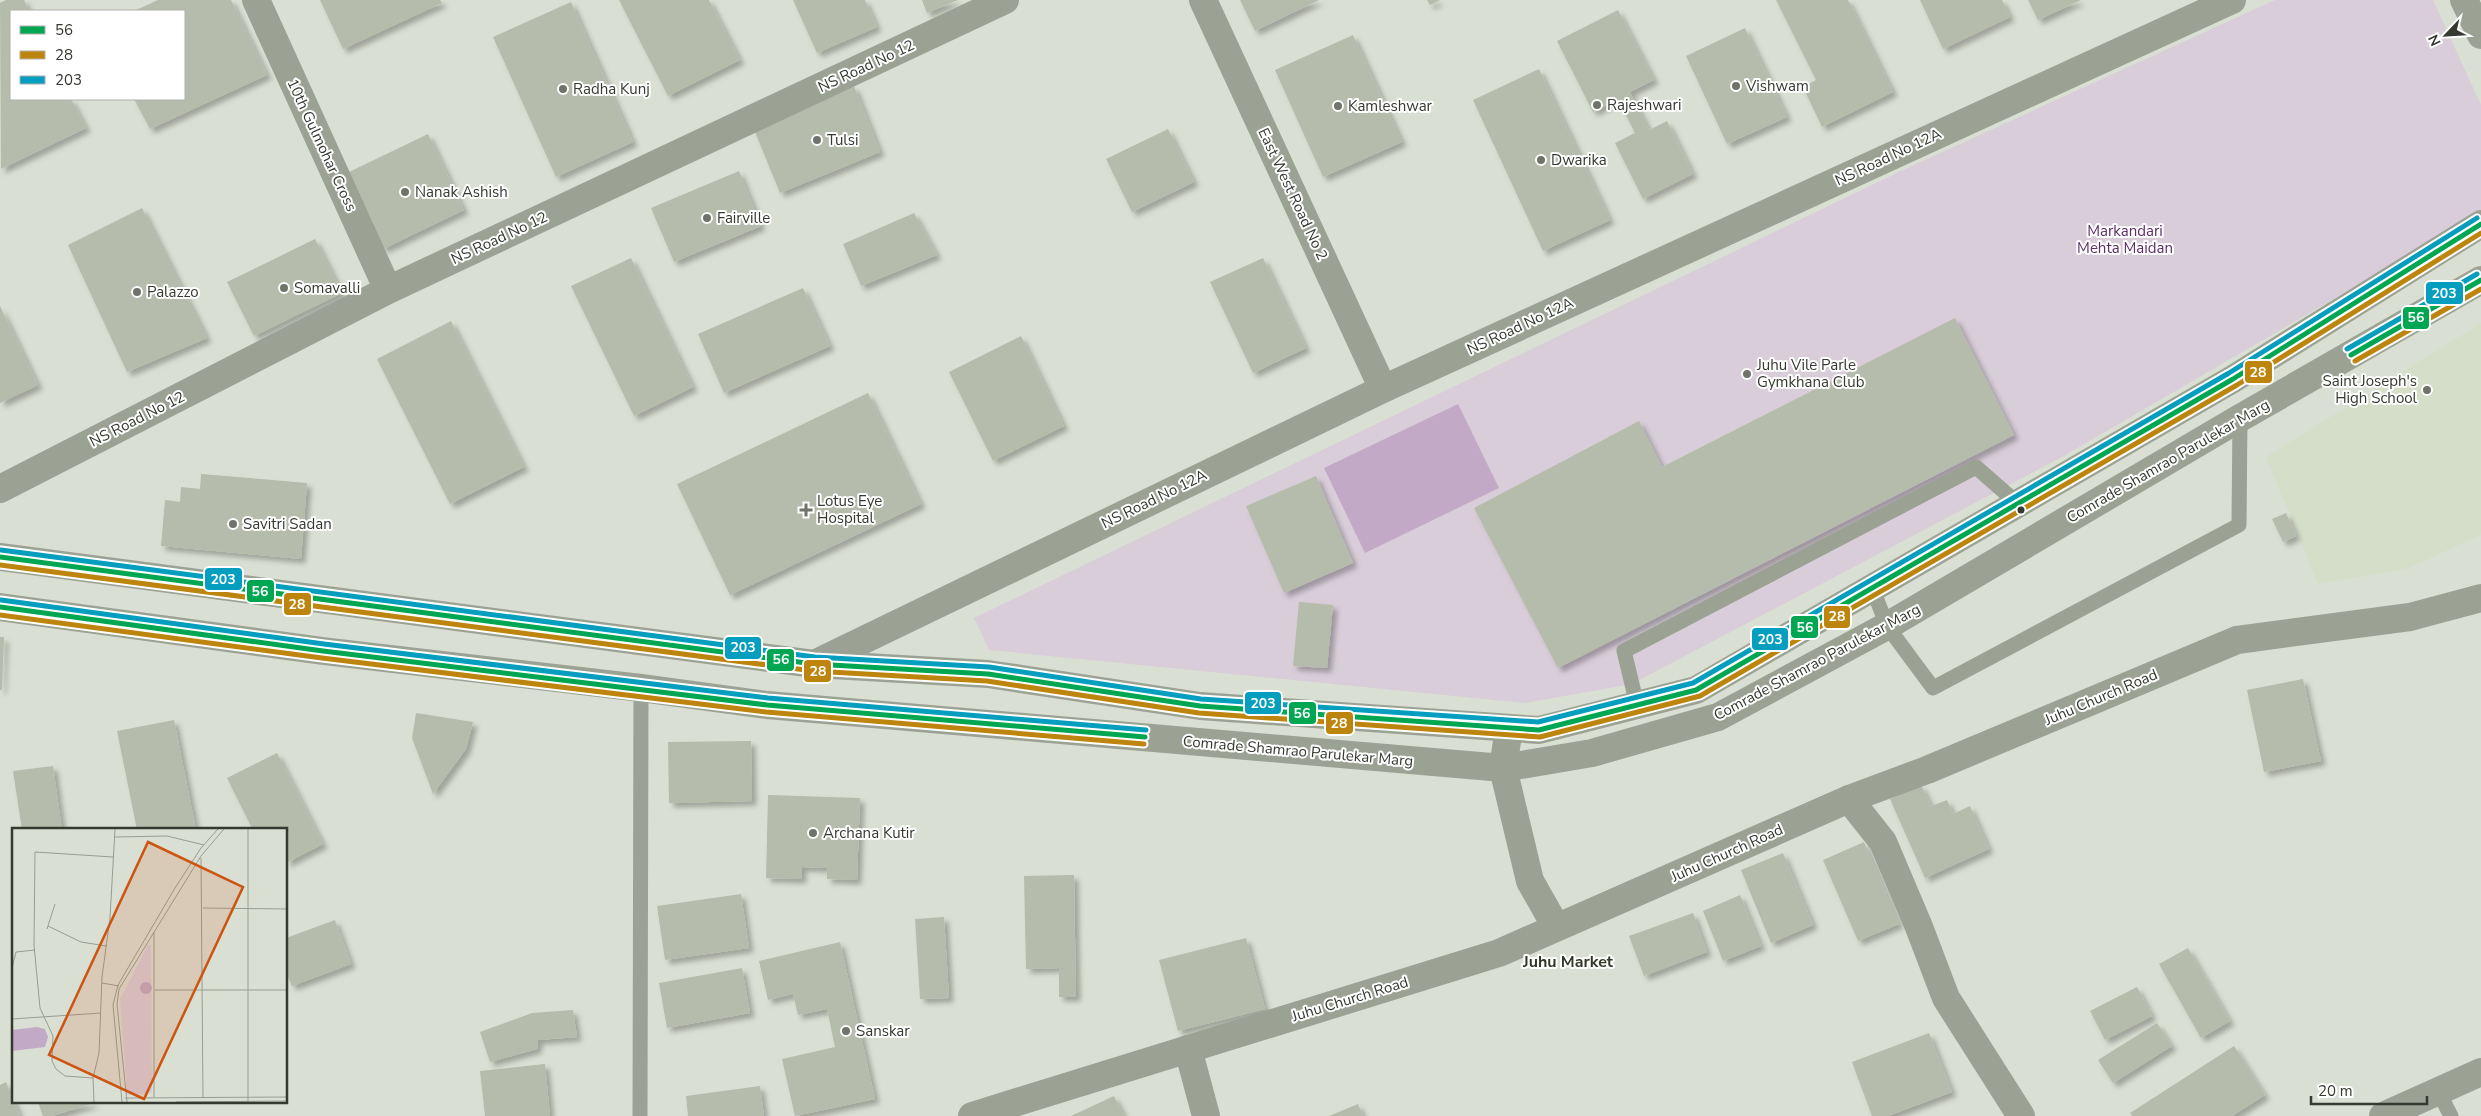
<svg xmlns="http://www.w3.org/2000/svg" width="2481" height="1116" font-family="'Nunito Sans',sans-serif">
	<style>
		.built { fill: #d5dec9 }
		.green { fill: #d8cdd8 }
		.water { fill: #c2aac6 }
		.building { fill: #b6bcac; filter: url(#shadow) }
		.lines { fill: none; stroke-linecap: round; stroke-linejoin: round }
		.service { stroke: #9ba193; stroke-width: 15 }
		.minor { stroke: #9ba193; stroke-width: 28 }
		.tertiary { stroke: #9ba193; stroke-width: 28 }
		.bus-1-casing { stroke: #fff; stroke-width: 9 }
		.bus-2-casing { stroke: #fff; stroke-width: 9 }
		.bus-3-casing { stroke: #fff; stroke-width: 9 }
		.bus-1 { stroke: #00a651; stroke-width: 5 }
		.bus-2 { stroke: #bd850e; stroke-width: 5 }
		.bus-3 { stroke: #059ebe; stroke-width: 5 }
		.poi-dot { fill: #6f7369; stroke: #fff; stroke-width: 2 }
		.bus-dot { fill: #353930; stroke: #fff; stroke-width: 2 }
		.labels { text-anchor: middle; stroke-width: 4; stroke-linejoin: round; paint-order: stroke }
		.street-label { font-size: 15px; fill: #353930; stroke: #fff }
		.poi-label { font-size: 15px; fill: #353930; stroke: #fff; text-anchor: start }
		.park-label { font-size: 15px; fill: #5c2d67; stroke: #fff }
		.neighbourhood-label { font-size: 16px; font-weight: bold; fill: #313826; stroke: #fff }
		.inset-road { fill: none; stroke: #989d92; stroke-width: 1 }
		.view { fill: #cd5411; fill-opacity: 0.15; stroke: #cd5411; stroke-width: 2.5 }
		.inset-edge { fill: none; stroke: #353930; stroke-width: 2.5 }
		.line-badge { stroke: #fff; stroke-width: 2 }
		.badge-label { font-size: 14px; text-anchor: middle; font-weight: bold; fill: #fff }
	</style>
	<defs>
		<filter id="shadow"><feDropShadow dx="4.5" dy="4.5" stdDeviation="2.5" flood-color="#0004"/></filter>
	</defs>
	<rect width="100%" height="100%" fill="#dadfd3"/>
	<path class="built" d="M 2481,323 L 2481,535 L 2406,569 L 2318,584 L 2266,457 Z"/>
	<path class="green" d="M 2275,0 L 2433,0 L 2481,105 L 2481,213 L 2062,457 L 1632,684 L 1525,703 L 989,650 L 974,618 L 1901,171 Z"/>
	<path class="water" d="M 1458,404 L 1499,488 L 1365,553 L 1324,468 Z"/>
	<path class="building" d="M 6,0 L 24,0 L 29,11 L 11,11 L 11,99 L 71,99 L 86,128 L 1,169 L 0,3 Z
		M 158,0 L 231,0 L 267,75 L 150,129 L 134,99 L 184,99 L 184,11 L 134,11 Z
		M 320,0 L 440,0 L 442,3 L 343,49 Z
		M 619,0 L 709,0 L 740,60 L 668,96 Z
		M 793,0 L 865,0 L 877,27 L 817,53 Z
		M 922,0 L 958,0 L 927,13 Z
		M 1240,0 L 1319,0 L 1255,31 Z
		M 1427,0 L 1440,0 L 1430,5 Z
		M 1776,0 L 1848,0 L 1893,92 L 1822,127 L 1803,87 L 1816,80 Z
		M 1920,0 L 2002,0 L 2010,17 L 1943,49 Z
		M 2028,0 L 2081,0 L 2038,20 Z
		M 571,2 L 633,142 L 556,177 L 493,37 Z
		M 1618,10 L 1654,80 L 1630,92 L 1649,130 L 1667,121 L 1693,174 L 1643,199 L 1615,143 L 1635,133 L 1618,99 L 1593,112 L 1557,41 Z
		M 1745,28 L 1787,117 L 1727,144 L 1686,56 Z
		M 1353,35 L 1402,142 L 1323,177 L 1275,70 Z
		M 1539,69 L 1610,220 L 1543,251 L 1473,100 Z
		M 854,86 L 880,152 L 780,193 L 753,127 Z
		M 1168,129 L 1194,182 L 1132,212 L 1106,159 Z
		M 428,134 L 464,210 L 383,249 L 347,173 Z
		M 739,171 L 761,226 L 674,262 L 651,208 Z
		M 142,208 L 207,338 L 127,372 L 68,245 Z
		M 914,213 L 937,255 L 861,286 L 843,244 Z
		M 315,239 L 342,293 L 254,336 L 227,282 Z
		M 631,258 L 693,387 L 634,416 L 571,286 Z
		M 1263,258 L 1306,348 L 1253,373 L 1210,282 Z
		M 803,288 L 830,346 L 724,393 L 698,334 Z
		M 0,306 L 38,385 L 0,403 Z
		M 1955,318 L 2014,435 L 1558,668 L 1474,508 L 1639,421 L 1662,467 Z
		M 451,321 L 524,467 L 450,504 L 377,359 Z
		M 1021,336 L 1064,426 L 993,461 L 949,372 Z
		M 868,393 L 921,504 L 730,595 L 677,484 Z
		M 201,474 L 307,483 L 301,559 L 161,546 L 165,500 L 180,502 L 181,487 L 200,489 Z
		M 1316,476 L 1353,563 L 1284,593 L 1246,506 Z
		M 2286,513 L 2296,536 L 2283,542 L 2272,519 Z
		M 1299,602 L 1333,605 L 1327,668 L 1293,666 Z
		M 0,637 L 4,637 L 2,690 L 0,690 Z
		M 2303,679 L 2321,761 L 2264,772 L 2247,690 Z
		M 416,713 L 473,722 L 466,749 L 433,794 L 412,738 Z
		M 174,720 L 196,830 L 137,830 L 117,731 Z
		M 751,741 L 752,801 L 669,803 L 668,742 Z
		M 277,753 L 323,844 L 286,863 L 286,830 L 253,830 L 227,778 Z
		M 53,766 L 62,830 L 22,830 L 13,771 Z
		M 1921,785 L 1931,806 L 1947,800 L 1953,814 L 1970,806 L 1989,849 L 1925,878 L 1890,799 Z
		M 768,795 L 860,798 L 857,880 L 827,879 L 827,868 L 802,867 L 802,879 L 766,878 Z
		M 1864,842 L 1899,924 L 1858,941 L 1823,860 Z
		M 1783,853 L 1813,925 L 1771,943 L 1741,870 Z
		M 1074,875 L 1076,997 L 1059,997 L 1059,968 L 1026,969 L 1024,876 Z
		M 741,894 L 749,948 L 665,960 L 657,906 Z
		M 1740,895 L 1761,946 L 1723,961 L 1703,911 Z
		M 1693,913 L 1707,952 L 1644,976 L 1629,936 Z
		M 944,917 L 949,998 L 920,999 L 915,919 Z
		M 335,920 L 351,964 L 292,986 L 286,972 L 286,938 Z
		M 1246,938 L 1265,1009 L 1178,1031 L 1159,960 Z
		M 840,942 L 875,1099 L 795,1116 L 782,1059 L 835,1047 L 827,1009 L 798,1015 L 793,994 L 768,1000 L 759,961 Z
		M 2188,948 L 2230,1021 L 2201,1038 L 2159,964 Z
		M 742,968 L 750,1013 L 667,1028 L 659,983 Z
		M 2137,987 L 2152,1016 L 2105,1040 L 2090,1011 Z
		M 573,1010 L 577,1037 L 538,1040 L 537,1049 L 490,1062 L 480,1032 L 532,1013 Z
		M 2157,1023 L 2172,1046 L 2113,1083 L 2098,1060 Z
		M 1929,1033 L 1952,1092 L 1888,1116 L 1872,1116 L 1852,1062 Z
		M 2234,1046 L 2265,1095 L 2232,1116 L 2132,1116 L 2130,1113 Z
		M 545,1064 L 550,1116 L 485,1116 L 480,1071 Z
		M 6,1082 L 14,1102 L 20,1116 L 0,1116 L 0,1085 Z
		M 760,1086 L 764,1116 L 688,1116 L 686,1096 Z
		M 1114,1096 L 1124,1116 L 1071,1116 Z
		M 38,1102 L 94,1102 L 94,1103 L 52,1116 L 43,1116 Z
		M 1358,1104 L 1363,1116 L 1329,1116 Z"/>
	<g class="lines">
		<path class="service" d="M 1872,587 L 1887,626 L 1933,688 L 2239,525 L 2240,418
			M 1637,705 L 1624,651 L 1976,467 L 2017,503
			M 2438,1091 L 2451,1116
			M 640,1116 L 641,688"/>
		<path class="minor" d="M 256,0 L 388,290
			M 1203,0 L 1383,389
			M 0,489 L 388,290 L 1005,0
			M 814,664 L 1383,389 L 2232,0
			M 1509,728 L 1503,768 L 1530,881 L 1556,927
			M 1849,799 L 1883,842 L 1919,927 L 1946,998 L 2021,1116
			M 1188,1049 L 1206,1116
			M 2383,1116 L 2481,1072"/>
		<path class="tertiary" d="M 2464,0 L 2481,35
			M 0,557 L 814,664 L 988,674 L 1200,706 L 1539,730 L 1696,690 L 2233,379 L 2481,224
			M 0,607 L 323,651 L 641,688 L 767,705 L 1503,768 L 1592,753 L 1718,717 L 1887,626 L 2240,418 L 2481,280
			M 972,1116 L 1499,953 L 1849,799 L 1927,770 L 2237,640 L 2410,617 L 2481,598"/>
		<g class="bus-1-casing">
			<path id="bus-1" d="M 2351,355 L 2481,280
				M 0,557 L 814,664 L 988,674 L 1200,706 L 1539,730 L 1696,690 L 2233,379 L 2481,224
				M 0,607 L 323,651 L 767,705 L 1145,737"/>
		</g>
		<g class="bus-2-casing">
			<path id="bus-2" d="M 2355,361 L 2481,289
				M 0,565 L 813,671 L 987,681 L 1199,713 L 1540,737 L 1700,696 L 2237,385 L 2481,233
				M 0,615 L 322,658 L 766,712 L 1144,744"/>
		</g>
		<g class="bus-3-casing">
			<path id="bus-3" d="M 2347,349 L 2477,274
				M 1,550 L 815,657 L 989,667 L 1201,699 L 1538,722 L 1693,683 L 2229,373 L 2477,218
				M 1,600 L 324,644 L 768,698 L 1146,730"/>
		</g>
		<use href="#bus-1" class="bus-1"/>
		<use href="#bus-2" class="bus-2"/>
		<use href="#bus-3" class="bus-3"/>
	</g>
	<g class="poi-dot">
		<circle cx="1736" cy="86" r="5"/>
		<circle cx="563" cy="89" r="5"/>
		<circle cx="1597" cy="105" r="5"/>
		<circle cx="1338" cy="106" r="5"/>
		<circle cx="817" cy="140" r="5"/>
		<circle cx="1541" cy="160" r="5"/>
		<circle cx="405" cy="192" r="5"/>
		<circle cx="707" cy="218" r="5"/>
		<circle cx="284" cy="288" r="5"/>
		<circle cx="137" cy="292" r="5"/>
		<circle cx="1747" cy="374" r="5"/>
		<circle cx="2427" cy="390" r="5"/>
		<path d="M803.5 502.5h5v5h5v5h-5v5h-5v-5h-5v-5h5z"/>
		<circle cx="233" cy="524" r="5"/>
		<circle cx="813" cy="833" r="5"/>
		<circle cx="846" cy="1031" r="5"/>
	</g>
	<circle class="bus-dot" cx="2021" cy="510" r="4.5"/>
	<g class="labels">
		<g class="street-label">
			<text transform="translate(866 66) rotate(-25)" y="5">NS Road No 12</text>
			<text transform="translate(322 145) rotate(65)" y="5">10th Gulmohar Cross</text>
			<text transform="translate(1888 157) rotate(-25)" y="5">NS Road No 12A</text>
			<text transform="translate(1293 194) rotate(65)" y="5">East West Road No 2</text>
			<text transform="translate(499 238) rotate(-25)" y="5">NS Road No 12</text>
			<text transform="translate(1520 326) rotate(-25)" y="5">NS Road No 12A</text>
			<text transform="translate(137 419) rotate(-27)" y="5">NS Road No 12</text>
			<text transform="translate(2168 461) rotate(-30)" y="5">Comrade Shamrao Parulekar Marg</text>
			<text transform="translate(1154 499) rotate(-26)" y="5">NS Road No 12A</text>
			<text transform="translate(1817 662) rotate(-28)" y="5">Comrade Shamrao Parulekar Marg</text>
			<text transform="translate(2101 697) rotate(-23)" y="5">Juhu Church Road</text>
			<text transform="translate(1298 751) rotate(5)" y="5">Comrade Shamrao Parulekar Marg</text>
			<text transform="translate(1727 853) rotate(-24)" y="5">Juhu Church Road</text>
			<text transform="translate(1350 999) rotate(-17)" y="5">Juhu Church Road</text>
		</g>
		<g class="poi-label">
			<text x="1746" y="91">Vishwam</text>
			<text x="573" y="94">Radha Kunj</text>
			<text x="1607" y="110">Rajeshwari</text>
			<text x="1348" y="111">Kamleshwar</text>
			<text x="827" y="145">Tulsi</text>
			<text x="1551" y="165">Dwarika</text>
			<text x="415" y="197">Nanak Ashish</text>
			<text x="717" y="223">Fairville</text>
			<text x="294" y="293">Somavalli</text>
			<text x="147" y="297">Palazzo</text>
			<text x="1757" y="370">Juhu Vile Parle<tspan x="1757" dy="17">Gymkhana Club</tspan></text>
			<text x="2417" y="386" text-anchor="end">Saint Joseph's<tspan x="2417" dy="17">High School</tspan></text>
			<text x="817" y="506">Lotus Eye<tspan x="817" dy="17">Hospital</tspan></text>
			<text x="243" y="529">Savitri Sadan</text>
			<text x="823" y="838">Archana Kutir</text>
			<text x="856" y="1036">Sanskar</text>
		</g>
		<g class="park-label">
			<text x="2125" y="236">Markandari<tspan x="2125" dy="17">Mehta Maidan</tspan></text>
		</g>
		<g class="neighbourhood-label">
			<text x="1568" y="967">Juhu Market</text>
		</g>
	</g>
	<g transform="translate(12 828)">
		<rect width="275" height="275" fill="#dadfd3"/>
		<path d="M 136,117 L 139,117 L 140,265 L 115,267 L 108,171 Z" fill="#d8cdd8"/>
		<path d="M128 160a6 6 0 1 1 12 0a6 6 0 1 1-12 0ZM 25,199 L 33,201 L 36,209 L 33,219 L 0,223 L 0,202 Z" fill="#c2aac6"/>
		<path class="inset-road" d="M 236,1 L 236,274M 103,9 L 155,8 L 192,17M 189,30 L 191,270M 191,80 L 275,81M 36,98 L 69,114 L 94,118M 35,101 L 43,76M 142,104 L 142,269M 0,140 L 4,124 L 23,122M 90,155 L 107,158M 143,162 L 275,162M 0,191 L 89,185M 81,250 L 53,248 L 44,241 L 40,233 L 41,208 L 28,180 L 22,117 L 23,24 L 101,29M 113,270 L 275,269M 82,274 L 81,250 L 87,225 L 90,149 L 98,90 L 103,1M 110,274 L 101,177 L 106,157 L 163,60 L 189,20 L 206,1M 115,274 L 105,176 L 107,161 L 189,28 L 212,1M 164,274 L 275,273"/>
		<path class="view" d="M 136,14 L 231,59 L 132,271 L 37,227 Z"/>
		<rect width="275" height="275" class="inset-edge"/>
	</g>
	<g class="line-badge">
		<rect x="2425" y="281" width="39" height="24" rx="5" fill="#059ebe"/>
		<rect x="2402" y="306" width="28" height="24" rx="5" fill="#00a651"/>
		<rect x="2244" y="360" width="29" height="24" rx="5" fill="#bd850e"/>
		<rect x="204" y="567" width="39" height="24" rx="5" fill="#059ebe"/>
		<rect x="246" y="579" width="29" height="24" rx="5" fill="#00a651"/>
		<rect x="283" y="592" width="29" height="24" rx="5" fill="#bd850e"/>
		<rect x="1823" y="605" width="28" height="24" rx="5" fill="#bd850e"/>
		<rect x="1790" y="615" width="29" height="24" rx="5" fill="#00a651"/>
		<rect x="1751" y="627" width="38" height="24" rx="5" fill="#059ebe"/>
		<rect x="724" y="636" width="38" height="24" rx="5" fill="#059ebe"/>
		<rect x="766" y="648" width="29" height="24" rx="5" fill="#00a651"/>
		<rect x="803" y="659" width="29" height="24" rx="5" fill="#bd850e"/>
		<rect x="1244" y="691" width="38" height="24" rx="5" fill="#059ebe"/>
		<rect x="1288" y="701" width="29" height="24" rx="5" fill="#00a651"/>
		<rect x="1325" y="711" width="29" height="24" rx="5" fill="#bd850e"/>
	</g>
	<g class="badge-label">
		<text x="2444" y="298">203</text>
		<text x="2416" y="322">56</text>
		<text x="2258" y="377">28</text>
		<text x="223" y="584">203</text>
		<text x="260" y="596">56</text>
		<text x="297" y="609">28</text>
		<text x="1837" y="621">28</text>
		<text x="1805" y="632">56</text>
		<text x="1770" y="644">203</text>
		<text x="743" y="652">203</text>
		<text x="781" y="664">56</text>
		<text x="818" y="676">28</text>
		<text x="1263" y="708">203</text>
		<text x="1302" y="718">56</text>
		<text x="1339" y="728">28</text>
	</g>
	<rect x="10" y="10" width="175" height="90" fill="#ffffff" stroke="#aeb0ac"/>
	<rect x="20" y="26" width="25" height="8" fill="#00a651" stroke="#aeb0ac"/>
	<text x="55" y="35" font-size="15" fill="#353930">56</text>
	<rect x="20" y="51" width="25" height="8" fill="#bd850e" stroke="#aeb0ac"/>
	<text x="55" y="60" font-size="15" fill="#353930">28</text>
	<rect x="20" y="76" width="25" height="8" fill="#059ebe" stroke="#aeb0ac"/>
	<text x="55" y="85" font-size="15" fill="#353930">203</text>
	<g transform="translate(2446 35) rotate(245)" stroke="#ffffff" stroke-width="4" paint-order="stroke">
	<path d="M0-4L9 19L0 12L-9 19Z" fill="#353930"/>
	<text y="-8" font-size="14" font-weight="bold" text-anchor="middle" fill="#353930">N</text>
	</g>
	<path d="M2311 1096v8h116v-8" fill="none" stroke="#353930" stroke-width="2.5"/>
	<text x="2318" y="1096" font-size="15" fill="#353930" stroke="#ffffff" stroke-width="4" paint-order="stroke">20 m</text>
</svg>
